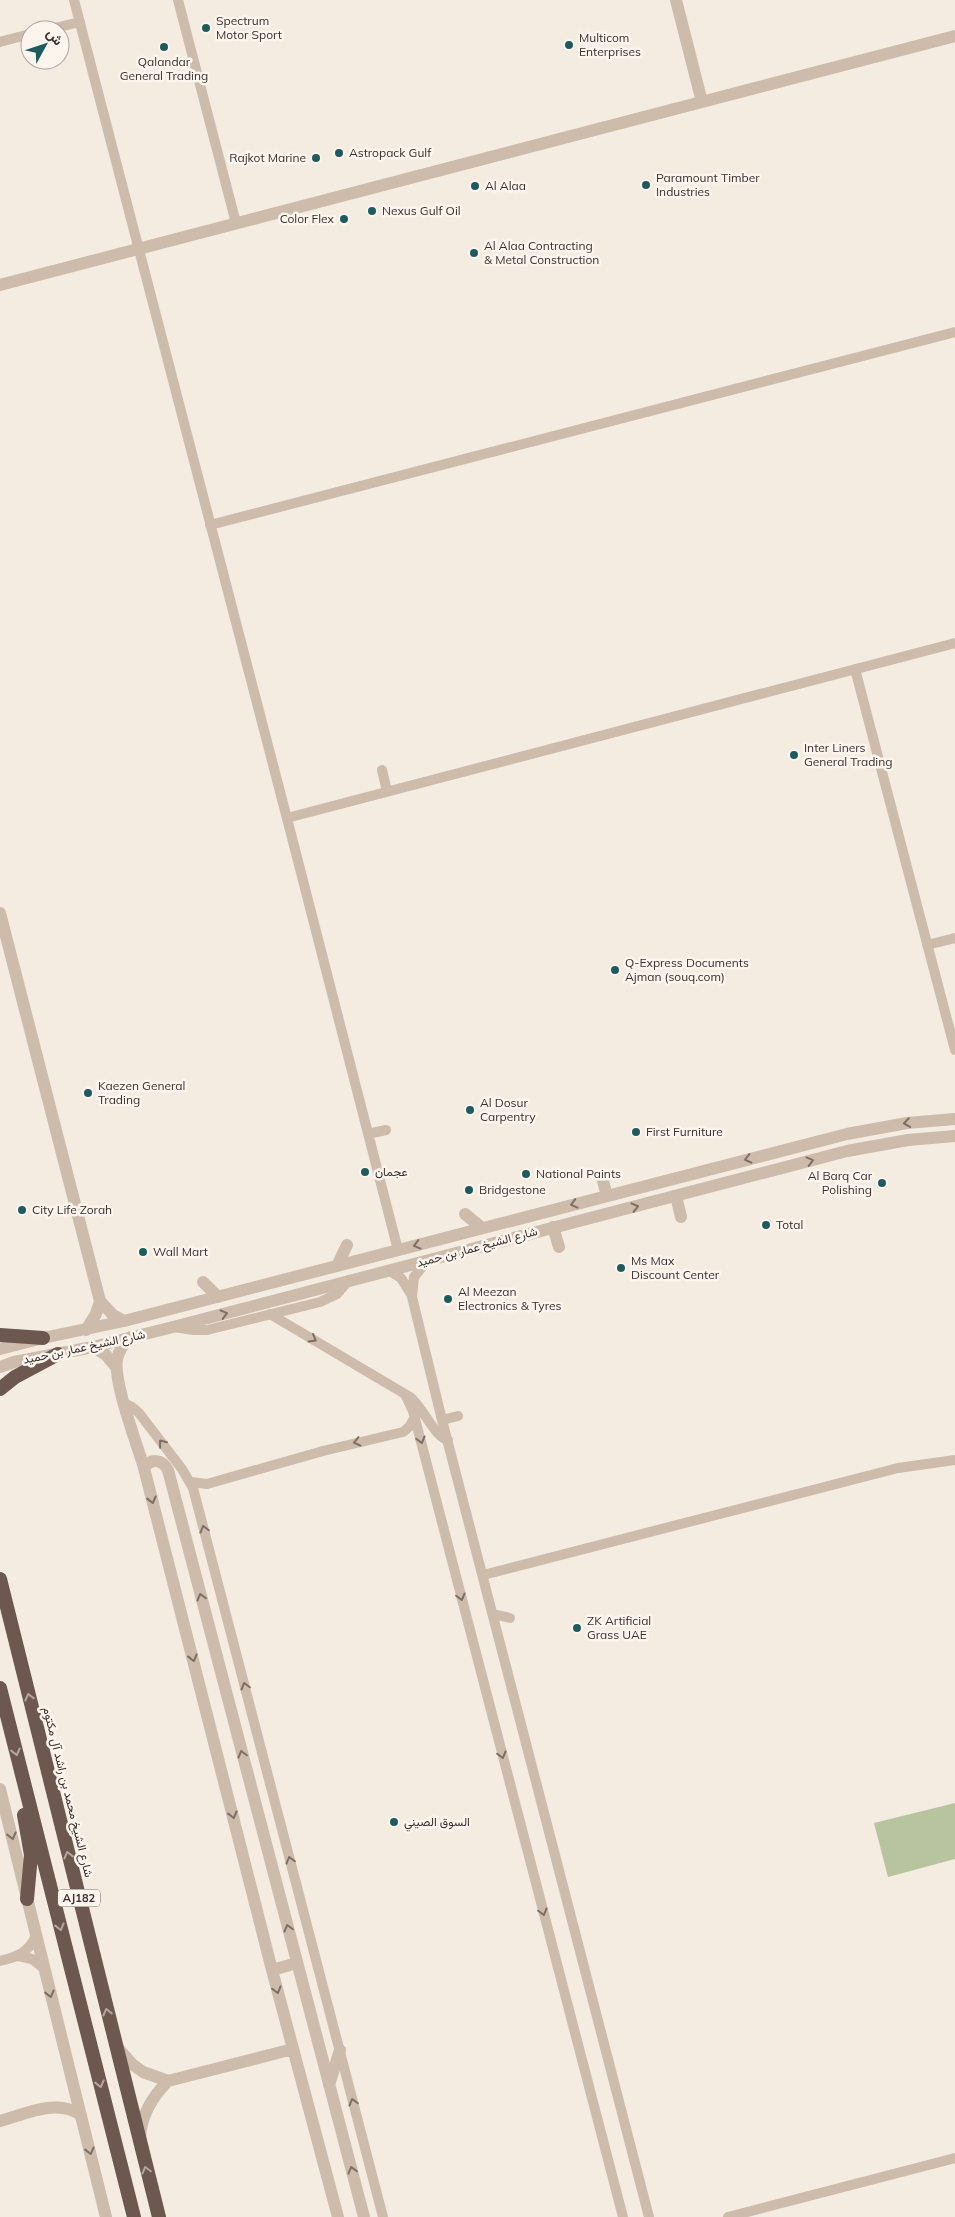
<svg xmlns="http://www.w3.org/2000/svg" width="955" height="2217" font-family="Mulish,Vazirmatn,sans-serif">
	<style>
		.green { fill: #b8c4a0 }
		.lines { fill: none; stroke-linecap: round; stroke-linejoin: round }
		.minor { stroke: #cdbbac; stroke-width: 10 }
		.tertiary { stroke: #cdbbac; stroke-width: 12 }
		.trunk { stroke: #6c584f; stroke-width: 14 }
		.oneway { stroke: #7d6f65 }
		.oneway2 { stroke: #b4a69e }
		.poi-dot { fill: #1f5a5e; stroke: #fbf5ee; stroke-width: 2 }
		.labels { text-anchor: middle; stroke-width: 5; stroke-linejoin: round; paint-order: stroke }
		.shield { fill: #fbf5ee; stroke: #756b66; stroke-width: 1 }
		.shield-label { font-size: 11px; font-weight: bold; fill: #3b302b }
		.poi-label { font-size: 12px; fill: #3b302b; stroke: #fbf5ee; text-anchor: start }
		.street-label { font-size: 12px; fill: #3b302b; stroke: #fbf5ee }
	</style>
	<rect width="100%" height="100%" fill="#f4ebe1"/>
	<path class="green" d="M 955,1803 L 955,1859 L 888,1877 L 874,1823 Z"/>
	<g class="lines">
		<path class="minor" d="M 74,0 L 290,830 L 398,1250
			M 178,0 L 236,223
			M 46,30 L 80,22
			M 0,42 L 30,34
			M 210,525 L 955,332
			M 855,669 L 955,1050
			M 382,770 L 387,791
			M 287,818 L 955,643
			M 927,945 L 955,938
			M 368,1134 L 386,1130
			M 427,1261 L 414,1277 L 412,1297 L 442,1420 L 649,2217
			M 388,1270 L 401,1278 L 411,1294
			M 270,1314 L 410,1397 C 423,1407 435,1438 448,1440
			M 174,1327 L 193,1330 L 207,1330 L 320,1302 L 337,1294 L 349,1280
			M 405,1394 L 413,1411 L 623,2217
			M 124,1403 L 132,1407 L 139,1413 L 182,1469 L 193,1488 L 383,2217
			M 442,1420 L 458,1416
			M 191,1482 L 207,1484 L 323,1451 L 403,1432 L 409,1427 L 415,1417
			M 483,1575 L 898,1468 L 955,1460
			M 493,1614 L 510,1618
			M 18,1956 L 32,1959 L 43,1968
			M 0,1961 C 17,1957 28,1953 36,1936
			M 728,2217 L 955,2158"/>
		<path class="tertiary" d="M 676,0 L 702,102
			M 0,285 L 955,36
			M 0,913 L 100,1301 L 113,1315 L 124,1321
			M 602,1177 L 607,1196
			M 676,1196 L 681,1217
			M 465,1214 L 482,1228
			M 553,1227 L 559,1247
			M 337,1266 L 347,1245
			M 203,1282 L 218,1297
			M 86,1330 L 96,1314 L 100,1301
			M 131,1337 C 124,1343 119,1350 117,1359 C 113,1382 137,1444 144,1468 L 272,1970 L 338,2217
			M 93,1347 L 106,1355 L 116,1367
			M 0,1349 L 43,1338 L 124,1321 L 847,1134 L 907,1123 L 955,1119
			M 0,1367 L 14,1362 L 93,1347 L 173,1327 L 847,1151 L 908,1140 L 955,1136
			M 144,1468 C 151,1458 162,1459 168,1470 L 364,2217
			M 0,1789 L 106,2217
			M 272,1970 L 297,1963
			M 117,2047 L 132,2064 L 143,2072 L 168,2081 L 293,2049
			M 329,2085 L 340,2050
			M 0,2121 C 26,2114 57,2098 81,2115
			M 140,2138 C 141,2116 152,2097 168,2081"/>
		<path class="trunk" d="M 0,1335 L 43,1338
			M 0,1389 L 15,1377 L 58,1354
			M 0,1579 L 159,2217
			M 0,1688 L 134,2217
			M 24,1815 L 31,1855 L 27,1899"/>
	</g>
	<defs><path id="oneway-chevron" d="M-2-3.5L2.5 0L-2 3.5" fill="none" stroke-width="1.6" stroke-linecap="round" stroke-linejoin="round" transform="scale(1.25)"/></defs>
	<g class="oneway">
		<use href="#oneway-chevron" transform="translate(907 1123) rotate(172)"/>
		<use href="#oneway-chevron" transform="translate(748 1159) rotate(166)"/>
		<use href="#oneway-chevron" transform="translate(810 1161) rotate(-15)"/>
		<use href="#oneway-chevron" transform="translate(574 1204) rotate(165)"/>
		<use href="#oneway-chevron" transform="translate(635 1207) rotate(-14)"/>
		<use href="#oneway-chevron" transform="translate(417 1245) rotate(165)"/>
		<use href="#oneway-chevron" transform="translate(224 1314) rotate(-15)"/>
		<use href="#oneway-chevron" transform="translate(313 1339) rotate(30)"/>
		<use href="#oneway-chevron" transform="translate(421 1440) rotate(75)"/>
		<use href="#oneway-chevron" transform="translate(357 1442) rotate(167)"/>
		<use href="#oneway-chevron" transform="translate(162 1443) rotate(-128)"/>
		<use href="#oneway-chevron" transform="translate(152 1500) rotate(76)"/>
		<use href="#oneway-chevron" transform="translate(204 1529) rotate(-105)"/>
		<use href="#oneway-chevron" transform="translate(201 1597) rotate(-105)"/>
		<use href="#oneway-chevron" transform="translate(461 1597) rotate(75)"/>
		<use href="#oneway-chevron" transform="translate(193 1658) rotate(76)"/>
		<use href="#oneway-chevron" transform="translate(245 1686) rotate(-105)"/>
		<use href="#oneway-chevron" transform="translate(242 1754) rotate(-105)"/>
		<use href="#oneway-chevron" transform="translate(502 1755) rotate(75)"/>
		<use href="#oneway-chevron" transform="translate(233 1815) rotate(76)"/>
		<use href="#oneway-chevron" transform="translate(12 1836) rotate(76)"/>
		<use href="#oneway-chevron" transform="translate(290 1860) rotate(-105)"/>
		<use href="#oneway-chevron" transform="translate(543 1912) rotate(75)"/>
		<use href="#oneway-chevron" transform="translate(288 1928) rotate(-105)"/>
		<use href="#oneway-chevron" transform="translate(277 1990) rotate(75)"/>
		<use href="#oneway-chevron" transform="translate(50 1994) rotate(76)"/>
		<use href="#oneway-chevron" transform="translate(353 2102) rotate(-105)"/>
		<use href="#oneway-chevron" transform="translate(90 2151) rotate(76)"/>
		<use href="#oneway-chevron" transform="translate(352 2170) rotate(-105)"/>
	</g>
	<g class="oneway2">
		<use href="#oneway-chevron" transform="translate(29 1697) rotate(-104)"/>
		<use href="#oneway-chevron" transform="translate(16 1752) rotate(76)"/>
		<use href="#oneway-chevron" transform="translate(68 1855) rotate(-104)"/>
		<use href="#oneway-chevron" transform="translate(60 1927) rotate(76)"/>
		<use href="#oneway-chevron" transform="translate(107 2012) rotate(-104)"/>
		<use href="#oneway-chevron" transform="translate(100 2084) rotate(76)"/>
		<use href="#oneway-chevron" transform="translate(146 2170) rotate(-105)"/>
	</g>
	<g class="poi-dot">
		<circle cx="206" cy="28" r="5"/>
		<circle cx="569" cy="45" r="5"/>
		<circle cx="164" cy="47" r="5"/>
		<circle cx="339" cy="153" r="5"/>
		<circle cx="316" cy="158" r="5"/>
		<circle cx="646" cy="185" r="5"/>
		<circle cx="475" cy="186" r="5"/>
		<circle cx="372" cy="211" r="5"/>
		<circle cx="344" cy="219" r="5"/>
		<circle cx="474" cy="253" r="5"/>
		<circle cx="794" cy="755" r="5"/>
		<circle cx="615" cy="970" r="5"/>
		<circle cx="88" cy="1093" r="5"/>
		<circle cx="470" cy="1110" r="5"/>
		<circle cx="636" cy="1132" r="5"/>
		<circle cx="365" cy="1172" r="5"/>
		<circle cx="526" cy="1174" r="5"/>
		<circle cx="882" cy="1183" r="5"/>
		<circle cx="469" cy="1190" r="5"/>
		<circle cx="22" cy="1210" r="5"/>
		<circle cx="766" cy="1225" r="5"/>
		<circle cx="143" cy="1252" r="5"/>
		<circle cx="621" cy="1268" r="5"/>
		<circle cx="448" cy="1299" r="5"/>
		<circle cx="577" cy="1628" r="5"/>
		<circle cx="394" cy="1822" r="5"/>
	</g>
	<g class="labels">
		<rect class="shield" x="58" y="1889.5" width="42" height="17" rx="4"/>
		<g class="shield-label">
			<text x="79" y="1902">AJ182</text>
		</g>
		<g class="poi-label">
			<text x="216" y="25">Spectrum<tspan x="216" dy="14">Motor Sport</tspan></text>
			<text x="579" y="42">Multicom<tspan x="579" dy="14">Enterprises</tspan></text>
			<text x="164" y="66" text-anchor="middle">Qalandar<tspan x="164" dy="14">General Trading</tspan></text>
			<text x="349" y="157">Astropack Gulf</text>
			<text x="306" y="162" text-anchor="end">Rajkot Marine</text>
			<text x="656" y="182">Paramount Timber<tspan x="656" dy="14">Industries</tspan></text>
			<text x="485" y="190">Al Alaa</text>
			<text x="382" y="215">Nexus Gulf Oil</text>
			<text x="334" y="223" text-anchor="end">Color Flex</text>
			<text x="484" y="250">Al Alaa Contracting<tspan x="484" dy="14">&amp; Metal Construction</tspan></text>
			<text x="804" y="752">Inter Liners<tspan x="804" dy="14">General Trading</tspan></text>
			<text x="625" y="967">Q-Express Documents<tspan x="625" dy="14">Ajman (souq.com)</tspan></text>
			<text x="98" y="1090">Kaezen General<tspan x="98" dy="14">Trading</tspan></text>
			<text x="480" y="1107">Al Dosur<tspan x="480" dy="14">Carpentry</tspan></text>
			<text x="646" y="1136">First Furniture</text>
			<text x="375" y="1176">عجمان</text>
			<text x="536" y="1178">National Paints</text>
			<text x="872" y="1180" text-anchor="end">Al Barq Car<tspan x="872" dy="14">Polishing</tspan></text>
			<text x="479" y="1194">Bridgestone</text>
			<text x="32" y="1214">City Life Zorah</text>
			<text x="776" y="1229">Total</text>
			<text x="153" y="1256">Wall Mart</text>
			<text x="631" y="1265">Ms Max<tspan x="631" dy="14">Discount Center</tspan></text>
			<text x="458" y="1296">Al Meezan<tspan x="458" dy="14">Electronics &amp; Tyres</tspan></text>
			<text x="587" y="1625">ZK Artificial<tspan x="587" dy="14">Grass UAE</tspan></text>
			<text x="404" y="1826">السوق الصيني</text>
		</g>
		<g class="street-label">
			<text transform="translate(477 1247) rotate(-15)" y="4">شارع الشيخ عمار بن حميد</text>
			<text transform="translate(84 1347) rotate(-12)" y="4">شارع الشيخ عمار بن حميد</text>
			<text transform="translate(68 1792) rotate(76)" y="4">شارع الشيخ محمد بن راشد آل مكتوم</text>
		</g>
	</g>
	<g transform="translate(45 45) rotate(50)"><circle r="24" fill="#fbf5ee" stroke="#aea6a0"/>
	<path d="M0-4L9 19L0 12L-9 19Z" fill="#1f5a5e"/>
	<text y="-8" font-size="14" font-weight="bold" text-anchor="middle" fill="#3b302b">ش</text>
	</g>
</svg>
